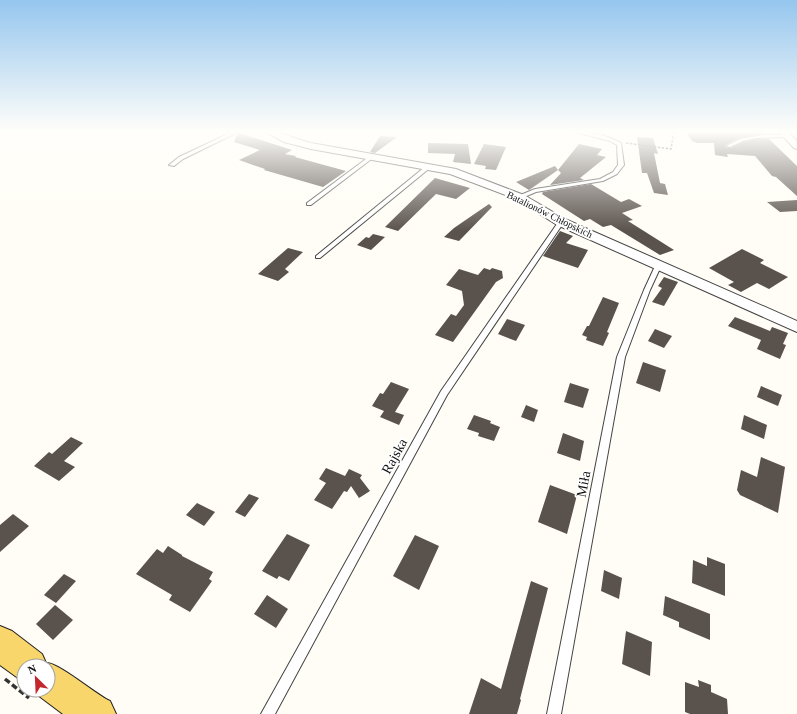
<svg xmlns="http://www.w3.org/2000/svg" width="797" height="714" font-family="'Times New Roman',serif">
	<style>
		.building { fill: #5a524d }
		.lines { fill: none; stroke-linecap: round; stroke-linejoin: round }
		.lane-casing { stroke: #444; stroke-width: 2 }
		.street-casing { stroke: #444; stroke-width: 2 }
		.primary-casing { stroke: #222; stroke-width: 2 }
		.path-far1 { stroke: #333; stroke-width: 1.5; stroke-dasharray: 2.5 1.5; stroke-linecap: butt }
		.path { stroke: #333; stroke-width: 3.5; stroke-dasharray: 6 3; stroke-linecap: butt }
		.lane { fill: #fff; fill-rule: evenodd }
		.street { fill: #fff; fill-rule: evenodd }
		.primary { fill: #f9d66b; fill-rule: evenodd }
		.labels { text-anchor: middle; stroke-width: 4; stroke-linejoin: round; paint-order: stroke }
		.far-street-label { font-size: 10px; fill: #111; stroke: #fff }
		.near-street-label { font-size: 14px; fill: #111; stroke: #fff }
	</style>
	<rect width="100%" height="100%" fill="#fffdf5"/>
	<path class="building" d="M 685,131 L 760,131 L 763,134 L 739,138 L 725,145 L 725,147 L 731,148 L 743,142 L 756,139 L 769,139 L 797,166 L 797,196 L 776,177 L 772,176 L 755,156 L 727,154 L 728,157 L 715,155 L 714,143 L 697,143 L 692,141 Z
		M 239,133 L 292,150 L 285,154 L 296,156 L 295,157 L 346,171 L 323,187 L 264,170 L 265,169 L 239,160 L 260,150 L 234,142 L 237,134 Z
		M 380,136 L 397,137 L 375,153 L 370,152 Z
		M 637,137 L 653,138 L 658,154 L 654,153 L 660,183 L 665,184 L 668,195 L 654,193 L 647,173 L 642,173 Z
		M 428,143 L 468,144 L 471,164 L 453,162 L 455,154 L 428,153 Z
		M 484,144 L 506,147 L 496,170 L 485,169 L 486,166 L 474,164 Z
		M 579,144 L 602,149 L 597,155 L 606,157 L 580,178 L 584,180 L 550,185 L 561,173 L 558,170 Z
		M 555,166 L 558,170 L 529,190 L 516,182 Z
		M 435,178 L 470,188 L 456,199 L 436,194 L 398,231 L 385,227 Z
		M 591,184 L 621,202 L 629,199 L 642,206 L 622,213 L 633,220 L 628,221 L 674,250 L 660,255 L 611,225 L 603,227 L 590,219 L 584,221 L 542,194 L 543,192 Z
		M 797,200 L 797,211 L 780,212 L 767,202 Z
		M 489,204 L 492,207 L 459,241 L 444,237 L 454,228 Z
		M 560,231 L 573,236 L 566,243 L 588,250 L 578,268 L 543,256 Z
		M 373,234 L 385,237 L 371,250 L 357,245 L 366,237 L 369,238 Z
		M 288,248 L 303,252 L 285,269 L 289,272 L 278,281 L 258,274 Z
		M 742,249 L 764,260 L 760,263 L 788,277 L 769,289 L 757,283 L 741,292 L 728,285 L 734,282 L 709,268 Z
		M 484,268 L 490,270 L 492,268 L 502,271 L 503,278 L 496,282 L 453,342 L 435,335 L 451,314 L 456,316 L 464,305 L 462,291 L 446,285 L 459,269 L 478,275 Z
		M 664,277 L 678,282 L 664,306 L 652,302 L 662,288 L 658,286 Z
		M 603,297 L 619,303 L 607,332 L 609,333 L 603,346 L 586,340 L 587,337 L 582,335 L 587,326 L 589,326 Z
		M 735,317 L 770,331 L 772,327 L 788,333 L 783,344 L 786,345 L 780,359 L 757,349 L 761,340 L 728,326 Z
		M 507,319 L 525,325 L 516,341 L 498,334 Z
		M 655,329 L 672,336 L 664,348 L 648,341 Z
		M 643,362 L 666,370 L 660,392 L 636,383 Z
		M 391,382 L 409,389 L 395,412 L 404,415 L 399,425 L 380,417 L 384,411 L 372,406 L 380,393 L 383,394 Z
		M 570,383 L 589,389 L 583,408 L 564,402 Z
		M 761,386 L 782,395 L 778,406 L 757,397 Z
		M 526,405 L 538,410 L 534,422 L 521,417 Z
		M 474,415 L 491,421 L 490,423 L 500,427 L 494,441 L 478,436 L 479,433 L 467,429 Z
		M 744,415 L 767,425 L 764,439 L 741,429 Z
		M 563,433 L 584,441 L 580,461 L 557,453 Z
		M 71,437 L 83,443 L 64,461 L 75,467 L 59,481 L 34,466 L 49,452 L 52,454 Z
		M 761,457 L 785,467 L 778,513 L 740,495 L 737,490 L 741,470 L 757,477 Z
		M 326,468 L 345,476 L 349,469 L 362,475 L 360,478 L 370,491 L 359,498 L 351,486 L 347,492 L 344,491 L 332,509 L 314,500 L 326,483 L 319,479 Z
		M 550,485 L 577,495 L 567,534 L 538,522 Z
		M 249,494 L 259,498 L 245,517 L 235,512 Z
		M 197,503 L 215,512 L 204,526 L 186,515 Z
		M 13,514 L 29,526 L 0,552 L 0,525 Z
		M 287,534 L 310,545 L 289,581 L 279,576 L 277,579 L 262,571 Z
		M 415,535 L 439,546 L 419,590 L 393,576 Z
		M 168,546 L 182,555 L 182,556 L 213,572 L 209,579 L 212,581 L 190,612 L 169,600 L 172,595 L 136,574 L 157,549 L 163,553 Z
		M 707,557 L 725,564 L 725,596 L 692,583 L 693,560 L 707,566 Z
		M 604,570 L 622,578 L 619,599 L 601,591 Z
		M 64,574 L 76,581 L 56,603 L 44,595 Z
		M 531,581 L 548,588 L 520,699 L 521,700 L 517,714 L 469,714 L 481,678 L 501,689 Z
		M 267,595 L 288,609 L 276,628 L 254,614 Z
		M 665,596 L 710,614 L 710,640 L 679,627 L 679,622 L 663,615 Z
		M 55,605 L 73,620 L 53,640 L 36,624 Z
		M 626,631 L 652,642 L 650,676 L 622,664 Z
		M 698,680 L 711,685 L 711,692 L 727,699 L 728,714 L 690,714 L 685,712 L 685,682 L 699,687 Z"/>
	<g class="lines">
		<g class="lane-casing">
			<path id="lane" d="M 234,131 L 240,131 L 183,159 L 174,166 L 169,165 L 179,157 Z
				M 571,131 C 587,131 607,135 621,143 L 624,165 L 617,174 L 603,181 L 536,192 L 522,198 L 518,198 L 518,196 L 535,189 L 600,179 L 613,172 L 618,165 L 617,145 L 610,141 Z
				M 764,135 L 787,135 L 789,136 L 787,137 L 756,138 L 743,141 L 730,147 L 726,146 L 740,139 Z
				M 370,156 L 374,157 L 311,205 L 307,205 L 307,203 Z
				M 426,166 L 431,167 L 320,258 L 316,258 L 316,256 Z
				M 561,220 L 564,222 L 447,395 L 275,714 L 261,714 L 441,391 L 559,221 Z
				M 659,262 L 662,264 L 650,290 L 625,357 L 561,714 L 547,714 L 617,357 L 644,290 L 656,264 Z"/>
		</g>
		<g class="street-casing">
			<path id="street" d="M 264,131 C 280,131 295,139 311,143 L 456,169 L 524,195 L 565,219 L 797,321 L 797,332 L 557,225 L 516,199 L 450,174 L 311,149 L 284,142 Z
				M 778,131 L 787,131 L 797,141 L 797,149 L 794,148 Z"/>
		</g>
		<g class="primary-casing">
			<path id="primary" d="M 0,626 L 12,631 L 42,654 L 46,663 C 58,662 95,694 110,701 L 116,714 L 63,714 L 35,693 L 34,690 L 48,690 L 48,666 L 24,666 L 24,681 L 18,678 L 0,665 Z"/>
		</g>
		<path class="path-far1" d="M 626,143 L 671,149 L 674,131"/>
		<path class="path" d="M 5,679 L 29,698"/>
		<use href="#lane" class="lane"/>
		<use href="#street" class="street"/>
		<use href="#primary" class="primary"/>
	</g>
	<linearGradient id="sky" x2="0" y2="1"><stop stop-color="#95c6ee"/><stop offset="0.57" stop-color="#fffefa"/><stop offset="1" stop-color="#fffefa" stop-opacity="0"/></linearGradient>
	<rect width="797" height="231" fill="url(#sky)"/>
	<g class="labels">
		<g class="far-street-label">
			<text transform="translate(550 214) rotate(26)" y="4">Batalionów Chłopskich</text>
		</g>
		<g class="near-street-label">
			<text transform="translate(394 456) rotate(-61)" y="5">Rajska</text>
			<text transform="translate(583 484) rotate(-79)" y="5">Miła</text>
		</g>
	</g>
	<g transform="translate(36 678) rotate(336)"><circle r="19" fill="#ffffff" stroke="#a0a0a0"/>
	<path d="M0-3L7 15L0 10L-7 15Z" fill="#c4262e"/>
	<text y="-6" font-size="11" font-weight="bold" text-anchor="middle" fill="#111111">N</text>
	</g>
</svg>
